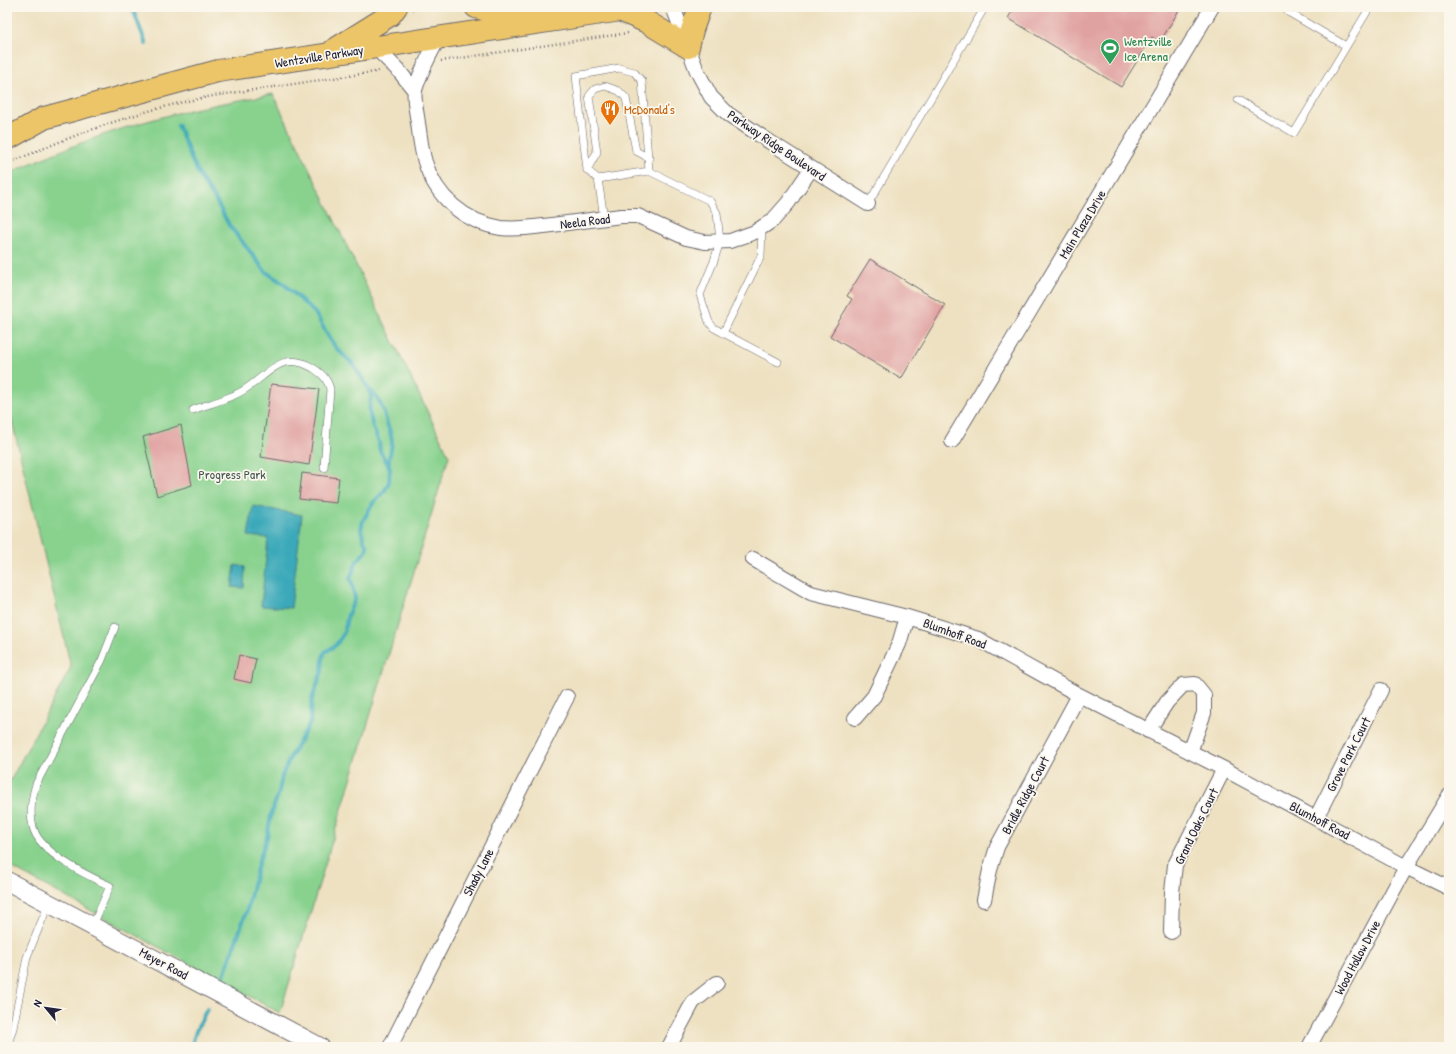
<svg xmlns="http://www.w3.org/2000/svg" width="1456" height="1054" font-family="'Patrick Hand',sans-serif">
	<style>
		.green { fill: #88d28e; stroke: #557a64 }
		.water { fill: #3ba9b9; stroke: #2e667a }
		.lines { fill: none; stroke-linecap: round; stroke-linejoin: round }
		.stream { stroke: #3ba9b9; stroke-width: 4 }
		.building { fill: #e0a2a1 }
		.service-casing { stroke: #69656a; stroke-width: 8 }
		.minor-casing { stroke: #69656a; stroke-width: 16 }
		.tertiary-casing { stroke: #69656a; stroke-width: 20 }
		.primary-casing { stroke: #69656a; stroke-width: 24 }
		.path { stroke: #69656a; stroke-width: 2.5; stroke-dasharray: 1 3; stroke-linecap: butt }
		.service { stroke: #fff; stroke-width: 7 }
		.minor { stroke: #fff; stroke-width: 14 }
		.tertiary { stroke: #fff; stroke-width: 18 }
		.primary { stroke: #edc569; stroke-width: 22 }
		.labels { text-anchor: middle; stroke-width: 3.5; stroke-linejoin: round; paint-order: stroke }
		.leisure-label { font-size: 13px; fill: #27864d; stroke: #fbf7ec; text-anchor: start }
		.street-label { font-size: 13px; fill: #22223b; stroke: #fbf7ec }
		.food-label { font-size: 13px; fill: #c56008; stroke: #fbf7ec; text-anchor: start }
		.park-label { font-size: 13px; fill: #415754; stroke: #fbf7ec }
	</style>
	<rect width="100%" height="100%" fill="#fbf7ec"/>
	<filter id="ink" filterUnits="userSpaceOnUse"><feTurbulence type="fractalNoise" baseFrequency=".025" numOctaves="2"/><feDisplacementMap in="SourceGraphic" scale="8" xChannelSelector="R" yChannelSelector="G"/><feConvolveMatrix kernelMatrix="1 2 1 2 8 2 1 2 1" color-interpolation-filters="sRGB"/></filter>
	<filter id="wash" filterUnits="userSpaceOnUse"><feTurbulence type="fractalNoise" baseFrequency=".012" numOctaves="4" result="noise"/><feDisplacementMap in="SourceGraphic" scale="16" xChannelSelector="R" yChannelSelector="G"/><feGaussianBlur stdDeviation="0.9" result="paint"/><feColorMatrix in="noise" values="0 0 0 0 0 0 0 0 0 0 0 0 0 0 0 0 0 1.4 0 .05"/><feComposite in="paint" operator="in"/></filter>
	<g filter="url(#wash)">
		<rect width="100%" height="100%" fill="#eee1c1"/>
		<path class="green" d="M 273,94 L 449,456 L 280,1013 L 7,865 L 7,787 L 71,667 L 7,400 L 7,174 C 57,151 109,131 162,117 C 198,107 236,101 273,94 Z"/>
		<path class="water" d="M 253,506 L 302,515 L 291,608 L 261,606 L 268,538 L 248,536 Z
			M 235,565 L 245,567 L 244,588 L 232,587 Z"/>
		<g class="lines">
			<path class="stream" d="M 132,7 L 146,44
				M 178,125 L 192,160 L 201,179 L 215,199 L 229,225 L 266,272 L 284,284 L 315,313 L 330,339 L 337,349 L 354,365 L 367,386 L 371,397 L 369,411 L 373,428 L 379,442 L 380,451 L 390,468 L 389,482 L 385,490 L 373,503 L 363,521 L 361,529 L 364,541 L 367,546 L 366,551 L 357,561 L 350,578 L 352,583 L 355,599 L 348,614 L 344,633 L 336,645 L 325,652 L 323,657 L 322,671 L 312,699 L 310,723 L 291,756 L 282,776 L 279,792 L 271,815 L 267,837 L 258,864 L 247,910 L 224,975
				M 368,388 C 380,398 383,409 387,423 C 389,430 392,436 392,442 C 392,450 388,456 389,464
				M 191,1047 L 196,1031 L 207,1009"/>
		</g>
		<g id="blocks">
			<path class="building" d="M 1015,7 L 1181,7 L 1160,42 L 1152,37 L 1121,87 L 1008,18 Z
				M 870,259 L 945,305 L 901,379 L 830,336 L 852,299 L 847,296 Z
				M 271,384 L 319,389 L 309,465 L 261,457 Z
				M 181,425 L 192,485 L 157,496 L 143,437 Z
				M 302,473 L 339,478 L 336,503 L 299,499 Z
				M 239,655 L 256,659 L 251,683 L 234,679 Z"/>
		</g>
	</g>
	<g filter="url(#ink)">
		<use href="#blocks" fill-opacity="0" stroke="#69656a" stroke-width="1"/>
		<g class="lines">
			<g class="service-casing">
				<path id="service" d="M 1288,12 L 1346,46
					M 1238,100 L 1294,133 L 1370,7
					M 587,170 L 597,152 L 589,96 L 595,89 L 605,86 L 619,91 L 626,98 L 636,151 L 649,158
					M 598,179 L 649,171 L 710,201 L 717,213 L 720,241 L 714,261 L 700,295 L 709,322 L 714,328 L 778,362
					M 868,204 L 985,7
					M 604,218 L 598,179 L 587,170 L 576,76 L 619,68 L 634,72 L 642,81 L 649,171
					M 723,333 L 761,256 L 762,228
					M 193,410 C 208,404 230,399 244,390 C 268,375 282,349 313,368 C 322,374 327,378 330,389 L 324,468
					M 93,925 L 110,886 C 88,876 39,853 33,827 C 29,812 32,798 36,784 L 102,660 L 115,627
					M 7,1047 L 13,1028 L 27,957 L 49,903"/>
			</g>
			<g class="minor-casing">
				<path id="minor" d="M 673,7 L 697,71 L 711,97 L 728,114 L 770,142 L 868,204
					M 439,37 C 430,54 420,72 415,90 C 413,98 417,114 418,123 C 420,136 421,149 425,162 C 436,197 464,222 501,228 C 518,230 535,227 552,225 C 575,222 598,219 621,216 L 638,216 L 686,238 L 705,242 L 730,241 L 755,232 L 773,220 L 788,203 L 811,169
					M 375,47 L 399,71 L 415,91
					M 952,441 L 1212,7
					M 753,559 L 811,593 L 907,617 L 978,639 L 1079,695 L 1224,769 L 1406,867 L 1449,888
					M 855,718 L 874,696 L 899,644 L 907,617
					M 1148,731 L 1167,702 L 1183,685 L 1195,684 L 1204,695 L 1204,713 L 1190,752
					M 1316,818 L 1381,690
					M 984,900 L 990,870 L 997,847 L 1079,695
					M 1171,932 L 1172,892 L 1175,865 L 1224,769
					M 390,1047 L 567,697
					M 669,1047 L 693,1002 L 717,983
					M 1309,1047 L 1406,867 L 1449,796"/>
			</g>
			<g class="tertiary-casing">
				<path id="tertiary" d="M 7,881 L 320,1047"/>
			</g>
			<g class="primary-casing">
				<path id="primary" d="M 476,7 L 525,20
					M 622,11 L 647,22 L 688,47 L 692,30 L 700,7
					M 334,50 L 390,15 L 396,7
					M 7,139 L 44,118 L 218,71 L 641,7"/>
			</g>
			<path class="path" d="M 412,9 L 422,7
				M 716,11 L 724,7
				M 441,61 L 628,33
				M 7,164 C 73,135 141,109 213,96 L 381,71"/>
			<use href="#service" class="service"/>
			<use href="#minor" class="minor"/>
			<use href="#tertiary" class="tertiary"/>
			<use href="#primary" class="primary"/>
		</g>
	</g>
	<defs>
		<g id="stadium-pin" transform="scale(1)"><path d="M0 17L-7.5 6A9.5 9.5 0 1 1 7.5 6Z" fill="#2e9e5b" stroke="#fbf7ec"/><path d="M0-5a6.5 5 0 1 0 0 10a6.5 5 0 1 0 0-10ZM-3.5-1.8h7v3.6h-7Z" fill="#fff"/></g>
		<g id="restaurant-pin" transform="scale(1)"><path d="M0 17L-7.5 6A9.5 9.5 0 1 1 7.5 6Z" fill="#e8710a" stroke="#fbf7ec"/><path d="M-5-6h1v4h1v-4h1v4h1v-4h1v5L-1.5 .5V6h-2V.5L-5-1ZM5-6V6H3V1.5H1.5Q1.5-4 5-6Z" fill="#fff"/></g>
	</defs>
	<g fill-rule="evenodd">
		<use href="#stadium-pin" x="1110" y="48"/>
		<use href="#restaurant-pin" x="610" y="109"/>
	</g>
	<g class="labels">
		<g class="leisure-label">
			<text x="1124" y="46">Wentzville<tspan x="1124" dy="15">Ice Arena</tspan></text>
		</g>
		<g class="street-label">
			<text transform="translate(319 56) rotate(-9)" y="5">Wentzville Parkway</text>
			<text transform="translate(777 145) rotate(34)" y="5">Parkway Ridge Boulevard</text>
			<text transform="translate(585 221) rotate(-7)" y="5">Neela Road</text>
			<text transform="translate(1082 224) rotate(-59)" y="5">Main Plaza Drive</text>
			<text transform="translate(955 633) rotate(20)" y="5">Blumhoff Road</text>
			<text transform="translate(1348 754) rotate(-63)" y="5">Grove Park Court</text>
			<text transform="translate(1025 795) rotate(-62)" y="5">Bridle Ridge Court</text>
			<text transform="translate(1320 820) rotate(28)" y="5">Blumhoff Road</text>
			<text transform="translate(1196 826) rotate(-64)" y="5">Grand Oaks Court</text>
			<text transform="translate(478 872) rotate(-63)" y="5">Shady Lane</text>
			<text transform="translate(1357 957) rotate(-62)" y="5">Wood Hollow Drive</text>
			<text transform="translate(164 963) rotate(28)" y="5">Meyer Road</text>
		</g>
		<g class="food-label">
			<text x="624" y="114">McDonald's</text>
		</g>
		<g class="park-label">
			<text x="232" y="479">Progress Park</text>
		</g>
	</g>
	<rect width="1456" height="1054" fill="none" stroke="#fbf7ec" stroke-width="24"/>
	<g transform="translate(46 1008) rotate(299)" stroke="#fbf7ec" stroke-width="3" paint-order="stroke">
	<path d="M0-3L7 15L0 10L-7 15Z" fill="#22223b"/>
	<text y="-6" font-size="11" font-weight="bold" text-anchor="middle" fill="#22223b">N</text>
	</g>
</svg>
